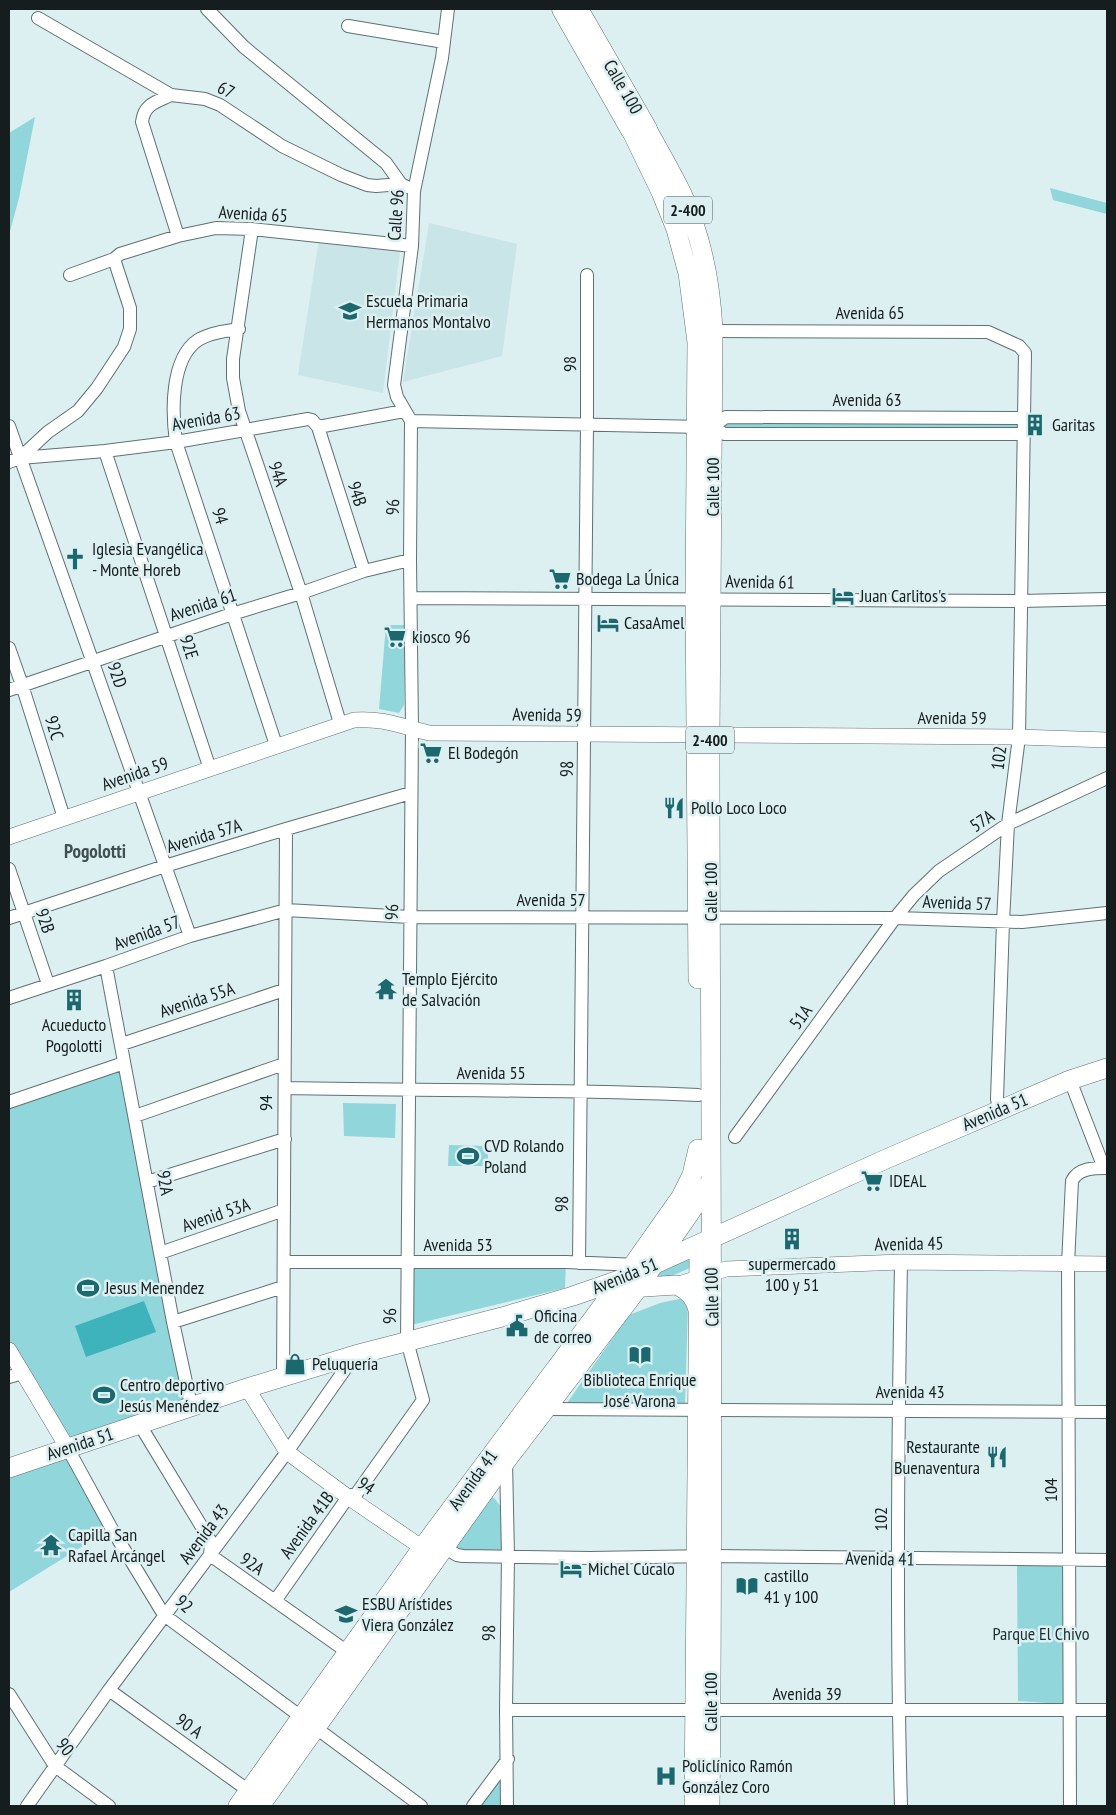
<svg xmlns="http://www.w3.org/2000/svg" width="1116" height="1815" font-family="'PT Sans Narrow',sans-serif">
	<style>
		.built { fill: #c9e5e8 }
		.green { fill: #90d6db }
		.water { fill: #3fb3bc }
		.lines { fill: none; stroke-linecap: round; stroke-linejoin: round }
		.minor-casing { stroke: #607172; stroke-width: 14 }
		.tertiary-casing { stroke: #607172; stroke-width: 16 }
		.primary-casing { stroke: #607172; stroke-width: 20 }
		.trunk-casing { stroke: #607172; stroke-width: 21 }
		.minor { stroke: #fff; stroke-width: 12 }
		.tertiary { stroke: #fff; stroke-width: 15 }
		.primary { stroke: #fff; stroke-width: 19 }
		.trunk { stroke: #fff; stroke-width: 20 }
		.labels { text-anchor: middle; stroke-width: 5; stroke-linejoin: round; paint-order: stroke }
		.shield { fill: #dceff1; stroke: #515c5d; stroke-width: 1 }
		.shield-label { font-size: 16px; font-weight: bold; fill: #161d1e }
		.street-label { font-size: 18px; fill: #161d1e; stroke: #dceff1 }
		.poi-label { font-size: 18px; fill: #161d1e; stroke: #dceff1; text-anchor: start }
		.park-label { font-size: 18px; fill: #1b3032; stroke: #dceff1 }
		.neighbourhood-label { font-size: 19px; font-weight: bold; fill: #405052; stroke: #dceff1 }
	</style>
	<rect width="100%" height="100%" fill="#dceff1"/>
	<path class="built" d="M 429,223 L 517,244 L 502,356 L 403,382 Z
		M 319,239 L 400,251 L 383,393 L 298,375 Z"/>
	<path class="green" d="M 35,117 L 19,198 L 9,235 L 9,133 Z
		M 1050,188 L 1107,203 L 1107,214 L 1053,200 Z
		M 727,420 L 1021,421 L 1021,431 L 725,430 L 719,426 Z
		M 386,625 L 405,625 L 404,705 L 399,713 L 379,709 Z
		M 124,1063 L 191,1405 L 67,1447 L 113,1531 L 86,1544 L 9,1592 L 9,1468 L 66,1448 L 9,1350 L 9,1102 Z
		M 343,1103 L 396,1104 L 395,1138 L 344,1136 Z
		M 449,1145 L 488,1146 L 488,1166 L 448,1166 Z
		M 690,1259 L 692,1267 L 663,1280 L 651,1276 L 678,1261 Z
		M 408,1262 L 566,1262 L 565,1288 L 407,1326 Z
		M 679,1299 L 685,1300 L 688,1304 L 685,1405 L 567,1403 L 629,1315 L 660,1303 Z
		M 490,1496 L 495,1499 L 501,1507 L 502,1553 L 462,1552 L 454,1547 Z
		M 1065,1565 L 1064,1704 L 1018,1701 L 1017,1566 Z
		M 501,1774 L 501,1806 L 480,1806 Z"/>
	<path class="water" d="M 144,1301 L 156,1332 L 86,1357 L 75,1326 Z"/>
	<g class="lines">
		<g class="minor-casing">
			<path id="minor" d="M 207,9 L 244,47 L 386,163 L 401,184 L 407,187
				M 38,18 L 171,95 L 205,99 L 220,105 L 282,146 L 341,175 L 367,185 L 376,186 L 401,184
				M 348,26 L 444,42
				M 171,95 C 156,102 144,104 142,122 L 178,236
				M 252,229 L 233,359 L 233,378 L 239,411 L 301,593 L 340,723
				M 70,275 L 114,259 L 120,254 L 178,236 L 216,228 L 252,229 L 412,246
				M 239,329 C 225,331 210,333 198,340 C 170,359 172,413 176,442 L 276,745
				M 713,331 L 988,332 L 1019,346 L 1025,353 L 1019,737 L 1008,824 L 1003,922 L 997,1099 L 999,1110
				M 411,421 L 397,397 L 394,385 L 412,246 L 414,191 L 442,58 L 448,9
				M 411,421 L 704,427
				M 9,426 L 190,936
				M 318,427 L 404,411
				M 1024,434 L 724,434 L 713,426 L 726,417 L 1024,418
				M 105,451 L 210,769
				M 20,458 L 48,432 L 78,411 L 97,388 L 124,347 L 130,329 L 130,308 L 114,259
				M 9,462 L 20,458 L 105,451 L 176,442 L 308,419 L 312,420 L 318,427 L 364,571
				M 412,598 L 1021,601 L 1107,599
				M 9,648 L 22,685 L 64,818
				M 9,690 L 232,614 L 301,593 L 364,571 L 410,560
				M 9,869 L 48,984
				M 9,918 L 165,866 L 286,829 L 411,793
				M 106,966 L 173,1322 L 191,1405
				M 9,998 L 106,966 L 190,936 L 286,910 L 410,917 L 895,918 L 1022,922 L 1107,913
				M 122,1044 L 284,990
				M 1070,1080 L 1104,1168
				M 285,1088 C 423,1091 560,1089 698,1095
				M 9,1102 L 124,1063
				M 135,1116 L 284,1064
				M 735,1137 L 895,918 L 914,895 L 939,871 L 1008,824 L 1107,778
				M 147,1182 L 285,1139
				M 160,1253 L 284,1210
				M 284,1262 L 566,1262 L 638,1265
				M 579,1263 L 587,425 L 587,275
				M 173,1322 L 283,1287
				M 9,1377 L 23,1373
				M 283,1378 L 286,829
				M 547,1409 L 1107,1412
				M 140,1425 L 211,1542 L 210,1555 L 349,1653
				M 67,1447 L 113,1531 L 164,1615 L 421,1806
				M 506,1461 L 508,1556 L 506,1710 L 507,1806
				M 445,1548 L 457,1555 L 463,1556 L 590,1558 L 711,1556 L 1107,1560
				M 275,1601 L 348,1497 L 357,1493 L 423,1400 L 407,1341 L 412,729 L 410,560 L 411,421
				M 109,1690 L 249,1791
				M 9,1694 L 55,1766 L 109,1806
				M 506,1710 L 1107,1710
				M 27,1806 L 109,1690 L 287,1452 L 355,1355
				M 473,1806 L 508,1759
				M 901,1806 C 896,1625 898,1443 901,1262
				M 1070,1806 L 1068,1264 L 1072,1181 C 1078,1168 1094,1168 1107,1168"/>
		</g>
		<g class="tertiary-casing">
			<path id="tertiary" d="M 9,837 L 354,720 C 385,718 400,726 429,733 L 1019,737 L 1107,740
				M 676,1285 L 726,1269 L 901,1262 L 1107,1264
				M 9,1350 L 67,1447
				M 247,1388 L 287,1452 L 348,1497 L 430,1553"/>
		</g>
		<g class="primary-casing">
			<path id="primary" d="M 647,129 C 659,151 672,173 683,196 C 702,238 711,286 713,331 C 713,466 710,602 710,738 C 710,1094 714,1450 710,1806
				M 631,130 L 661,192 L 676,229 L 688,273 L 697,342 L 695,598 L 698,979
				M 629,1288 L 676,1285 C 688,1290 695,1297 698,1310
				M 9,1468 L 247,1388 L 355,1355 L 502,1317 L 573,1296 L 622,1279 L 886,1159 L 1070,1080 L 1107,1068
				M 238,1806 L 422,1548 L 633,1265 L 681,1197 L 692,1175 L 698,1149
				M 260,1806 L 506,1461 L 639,1287 C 661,1251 688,1219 710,1182
				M 694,1806 L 699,1254"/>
		</g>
		<g class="trunk-casing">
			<path id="trunk" d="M 562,9 L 631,130
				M 578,9 L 647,129"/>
		</g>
		<use href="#minor" class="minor"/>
		<use href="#tertiary" class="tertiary"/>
		<use href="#primary" class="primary"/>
		<use href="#trunk" class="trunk"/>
	</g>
	<defs>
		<g id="school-bare" transform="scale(1.725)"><path d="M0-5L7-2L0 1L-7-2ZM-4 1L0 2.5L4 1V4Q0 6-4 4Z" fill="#1b686e" stroke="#dceff1" stroke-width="2.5" paint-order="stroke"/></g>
		<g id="building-bare" transform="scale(1.725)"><path d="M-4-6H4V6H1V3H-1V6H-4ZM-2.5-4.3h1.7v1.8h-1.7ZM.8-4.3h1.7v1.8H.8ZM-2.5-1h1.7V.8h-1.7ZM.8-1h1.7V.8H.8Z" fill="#1b686e" stroke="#dceff1" stroke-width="2.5" paint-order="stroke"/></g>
		<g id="church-bare" transform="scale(1.725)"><path d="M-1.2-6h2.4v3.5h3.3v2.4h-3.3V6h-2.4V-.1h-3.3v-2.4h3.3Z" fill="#1b686e" stroke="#dceff1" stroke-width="2.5" paint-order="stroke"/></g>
		<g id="supermarket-bare" transform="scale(1.725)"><path d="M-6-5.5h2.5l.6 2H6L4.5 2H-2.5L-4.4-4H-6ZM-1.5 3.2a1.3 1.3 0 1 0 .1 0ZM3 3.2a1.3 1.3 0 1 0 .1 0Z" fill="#1b686e" stroke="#dceff1" stroke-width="2.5" paint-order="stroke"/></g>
		<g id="hotel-bare" transform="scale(1.725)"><path d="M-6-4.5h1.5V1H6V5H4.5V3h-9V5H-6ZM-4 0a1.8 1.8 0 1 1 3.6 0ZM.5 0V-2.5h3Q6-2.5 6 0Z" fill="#1b686e" stroke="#dceff1" stroke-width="2.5" paint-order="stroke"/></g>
		<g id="restaurant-bare" transform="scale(1.725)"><path d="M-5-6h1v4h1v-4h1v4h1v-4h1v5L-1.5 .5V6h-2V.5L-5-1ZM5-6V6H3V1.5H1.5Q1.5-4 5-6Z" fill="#1b686e" stroke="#dceff1" stroke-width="2.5" paint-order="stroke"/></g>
		<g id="temple-bare" transform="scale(1.725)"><path d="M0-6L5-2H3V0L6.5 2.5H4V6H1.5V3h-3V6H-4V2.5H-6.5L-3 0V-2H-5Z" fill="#1b686e" stroke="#dceff1" stroke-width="2.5" paint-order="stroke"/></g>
		<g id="stadium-bare" transform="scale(1.725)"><path d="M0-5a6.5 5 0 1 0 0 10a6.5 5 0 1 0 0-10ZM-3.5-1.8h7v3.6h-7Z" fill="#1b686e" stroke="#dceff1" stroke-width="2.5" paint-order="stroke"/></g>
		<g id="civic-bare" transform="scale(1.725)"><path d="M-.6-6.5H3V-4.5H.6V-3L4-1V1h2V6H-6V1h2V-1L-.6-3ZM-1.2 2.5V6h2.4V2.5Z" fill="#1b686e" stroke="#dceff1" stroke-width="2.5" paint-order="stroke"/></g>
		<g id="library-bare" transform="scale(1.725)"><path d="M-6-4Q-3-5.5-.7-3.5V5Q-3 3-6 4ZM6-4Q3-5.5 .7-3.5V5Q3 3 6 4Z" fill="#1b686e" stroke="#dceff1" stroke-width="2.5" paint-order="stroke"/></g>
		<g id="shop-bare" transform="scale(1.725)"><path d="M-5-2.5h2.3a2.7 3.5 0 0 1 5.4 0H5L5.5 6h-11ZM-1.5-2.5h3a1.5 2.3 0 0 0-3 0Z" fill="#1b686e" stroke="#dceff1" stroke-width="2.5" paint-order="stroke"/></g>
		<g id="hospital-bare" transform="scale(1.725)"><path d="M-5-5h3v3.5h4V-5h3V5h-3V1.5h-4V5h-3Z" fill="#1b686e" stroke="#dceff1" stroke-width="2.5" paint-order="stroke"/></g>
	</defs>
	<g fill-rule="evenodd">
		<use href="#school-bare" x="350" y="311"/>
		<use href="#building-bare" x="1035" y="425"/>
		<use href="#church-bare" x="75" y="559"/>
		<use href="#supermarket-bare" x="560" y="579"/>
		<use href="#hotel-bare" x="843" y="596"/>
		<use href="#hotel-bare" x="608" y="623"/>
		<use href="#supermarket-bare" x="395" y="637"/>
		<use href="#supermarket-bare" x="431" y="753"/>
		<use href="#restaurant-bare" x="674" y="808"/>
		<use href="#temple-bare" x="386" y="989"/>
		<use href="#building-bare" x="74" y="1000"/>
		<use href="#stadium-bare" x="468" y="1156"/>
		<use href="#supermarket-bare" x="872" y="1181"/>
		<use href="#building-bare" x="792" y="1239"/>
		<use href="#stadium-bare" x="88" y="1288"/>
		<use href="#civic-bare" x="517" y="1326"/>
		<use href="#library-bare" x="640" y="1355"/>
		<use href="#shop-bare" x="295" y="1364"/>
		<use href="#stadium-bare" x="104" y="1395"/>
		<use href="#restaurant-bare" x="997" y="1457"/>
		<use href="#temple-bare" x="51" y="1545"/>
		<use href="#hotel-bare" x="571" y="1569"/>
		<use href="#library-bare" x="747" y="1586"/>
		<use href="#school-bare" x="346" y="1614"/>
		<use href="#hospital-bare" x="666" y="1776"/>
	</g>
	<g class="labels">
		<g class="shield">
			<rect x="664" y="196.5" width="48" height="27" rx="4"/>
			<rect x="686" y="726.5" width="48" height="27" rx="4"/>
		</g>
		<g class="shield-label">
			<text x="688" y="216">2-400</text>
			<text x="710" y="746">2-400</text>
		</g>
		<g class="street-label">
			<text transform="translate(623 87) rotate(60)" y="6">Calle 100</text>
			<text transform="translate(226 90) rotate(26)" y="6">67</text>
			<text transform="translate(253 214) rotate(3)" y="6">Avenida 65</text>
			<text transform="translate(396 215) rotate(-86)" y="6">Calle 96</text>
			<text x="870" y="319">Avenida 65</text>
			<text transform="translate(570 364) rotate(-90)" y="6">98</text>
			<text x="867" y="406">Avenida 63</text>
			<text transform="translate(206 419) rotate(-10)" y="6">Avenida 63</text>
			<text transform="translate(278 474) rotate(71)" y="6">94A</text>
			<text transform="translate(713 487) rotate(-90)" y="6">Calle 100</text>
			<text transform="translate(357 494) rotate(72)" y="6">94B</text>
			<text transform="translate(393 507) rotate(-89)" y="6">96</text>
			<text transform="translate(220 516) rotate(72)" y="6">94</text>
			<text transform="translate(760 582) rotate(1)" y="6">Avenida 61</text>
			<text transform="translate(203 605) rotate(-18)" y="6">Avenida 61</text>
			<text transform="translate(189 647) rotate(72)" y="6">92E</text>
			<text transform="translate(117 675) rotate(71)" y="6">92D</text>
			<text transform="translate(547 715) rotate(1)" y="6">Avenida 59</text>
			<text x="952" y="724">Avenida 59</text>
			<text transform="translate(54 728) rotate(73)" y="6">92C</text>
			<text transform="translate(999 758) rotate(-83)" y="6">102</text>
			<text transform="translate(567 769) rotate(-89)" y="6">98</text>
			<text transform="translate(135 774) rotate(-19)" y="6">Avenida 59</text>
			<text transform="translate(982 821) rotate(-34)" y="6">57A</text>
			<text transform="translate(204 836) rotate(-17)" y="6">Avenida 57A</text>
			<text transform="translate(711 892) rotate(-90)" y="6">Calle 100</text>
			<text x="551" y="906">Avenida 57</text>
			<text transform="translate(957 903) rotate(2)" y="6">Avenida 57</text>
			<text transform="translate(392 912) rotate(-89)" y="6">96</text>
			<text transform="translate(45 921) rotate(71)" y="6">92B</text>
			<text transform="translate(147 933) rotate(-20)" y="6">Avenida 57</text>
			<text transform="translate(197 1000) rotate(-18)" y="6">Avenida 55A</text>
			<text transform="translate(801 1017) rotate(-54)" y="6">51A</text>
			<text x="491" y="1079">Avenida 55</text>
			<text transform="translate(266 1103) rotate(-90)" y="6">94</text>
			<text transform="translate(995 1112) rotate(-23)" y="6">Avenida 51</text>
			<text transform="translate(165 1183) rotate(80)" y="6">92A</text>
			<text transform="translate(562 1204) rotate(-89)" y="6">98</text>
			<text transform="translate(216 1215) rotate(-19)" y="6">Avenid 53A</text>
			<text transform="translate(909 1244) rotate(-1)" y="6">Avenida 45</text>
			<text x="458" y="1251">Avenida 53</text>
			<text transform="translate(625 1276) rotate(-22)" y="6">Avenida 51</text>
			<text transform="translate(712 1297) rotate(-91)" y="6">Calle 100</text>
			<text transform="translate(390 1316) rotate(-89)" y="6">96</text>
			<text x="910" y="1398">Avenida 43</text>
			<text transform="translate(80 1444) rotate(-18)" y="6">Avenida 51</text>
			<text transform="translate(473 1480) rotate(-54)" y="6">Avenida 41</text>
			<text transform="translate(366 1486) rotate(35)" y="6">94</text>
			<text transform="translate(1051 1490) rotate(-90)" y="6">104</text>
			<text transform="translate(881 1519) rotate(-90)" y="6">102</text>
			<text transform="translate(307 1525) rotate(-54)" y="6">Avenida 41B</text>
			<text transform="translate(204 1534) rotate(-53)" y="6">Avenida 43</text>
			<text transform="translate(880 1559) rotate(1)" y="6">Avenida 41</text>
			<text transform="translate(252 1564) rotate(35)" y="6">92A</text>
			<text transform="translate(184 1604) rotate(43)" y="6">92</text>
			<text transform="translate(489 1633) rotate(-89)" y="6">98</text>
			<text x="807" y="1700">Avenida 39</text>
			<text transform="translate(711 1702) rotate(-90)" y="6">Calle 100</text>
			<text transform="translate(189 1726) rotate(36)" y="6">90 A</text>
			<text transform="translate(65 1747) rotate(52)" y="6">90</text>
		</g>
		<g class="poi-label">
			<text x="366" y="307">Escuela Primaria<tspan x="366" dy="21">Hermanos Montalvo</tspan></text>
			<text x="1052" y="431">Garitas</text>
			<text x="92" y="555">Iglesia Evangélica<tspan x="92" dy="21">- Monte Horeb</tspan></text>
			<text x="576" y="585">Bodega La Única</text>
			<text x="860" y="602">Juan Carlitos's</text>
			<text x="624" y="629">CasaAmel</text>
			<text x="412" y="643">kiosco 96</text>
			<text x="448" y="759">El Bodegón</text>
			<text x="691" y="814">Pollo Loco Loco</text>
			<text x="402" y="985">Templo Ejército<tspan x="402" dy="21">de Salvación</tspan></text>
			<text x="74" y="1031" text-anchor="middle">Acueducto<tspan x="74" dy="21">Pogolotti</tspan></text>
			<text x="484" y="1152">CVD Rolando<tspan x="484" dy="21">Poland</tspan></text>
			<text x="889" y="1187">IDEAL</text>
			<text x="792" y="1270" text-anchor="middle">supermercado<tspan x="792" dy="21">100 y 51</tspan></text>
			<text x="105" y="1294">Jesus Menendez</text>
			<text x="534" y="1322">Oficina<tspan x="534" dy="21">de correo</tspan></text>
			<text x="312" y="1370">Peluquería</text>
			<text x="640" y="1386" text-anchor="middle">Biblioteca Enrique<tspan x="640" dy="21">José Varona</tspan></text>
			<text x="120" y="1391">Centro deportivo<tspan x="120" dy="21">Jesús Menéndez</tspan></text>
			<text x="980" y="1453" text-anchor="end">Restaurante<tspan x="980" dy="21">Buenaventura</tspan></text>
			<text x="68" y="1541">Capilla San<tspan x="68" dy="21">Rafael Arcángel</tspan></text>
			<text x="588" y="1575">Michel Cúcalo</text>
			<text x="764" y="1582">castillo<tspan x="764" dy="21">41 y 100</tspan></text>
			<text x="362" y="1610">ESBU Arístides<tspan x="362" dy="21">Viera González</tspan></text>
			<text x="682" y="1772">Policlínico Ramón<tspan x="682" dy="21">González Coro</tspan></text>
		</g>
		<g class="park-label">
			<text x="1041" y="1640">Parque El Chivo</text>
		</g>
		<g class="neighbourhood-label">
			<text x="95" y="858">Pogolotti</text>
		</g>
	</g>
	<rect width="1116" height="1815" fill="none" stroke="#161d1e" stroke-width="20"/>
</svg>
